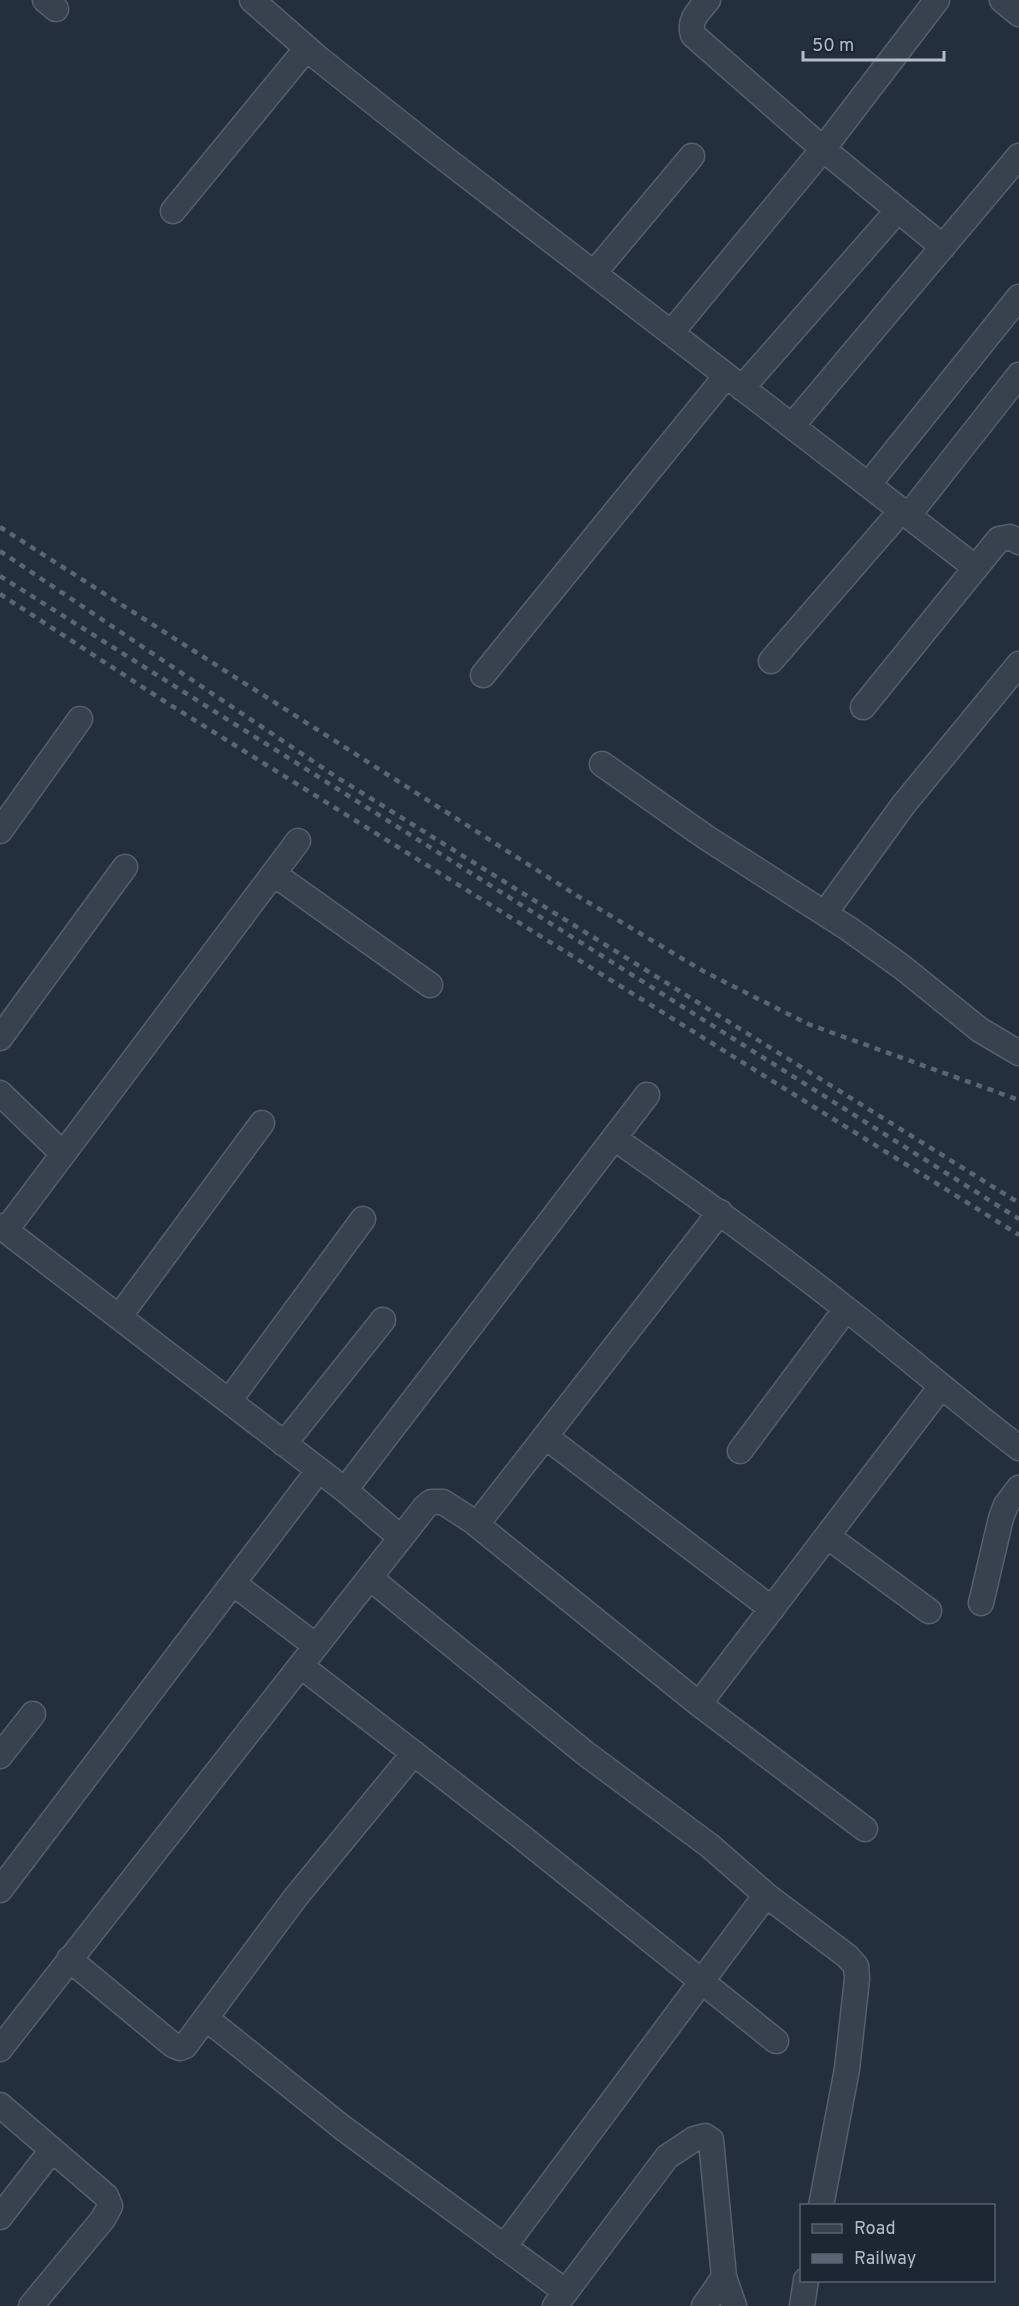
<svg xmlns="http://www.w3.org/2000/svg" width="1019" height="2306" font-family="Overpass,sans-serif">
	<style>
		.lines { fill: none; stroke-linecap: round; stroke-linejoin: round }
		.minor-casing { stroke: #565f6c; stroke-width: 27 }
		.minor { stroke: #38414e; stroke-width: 24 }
		.rail { stroke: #5a6575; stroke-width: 4.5; stroke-dasharray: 6 6; stroke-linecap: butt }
	</style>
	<rect width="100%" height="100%" fill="#242f3e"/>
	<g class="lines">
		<g class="minor-casing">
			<path id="minor" d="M 45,0 L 56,9
				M 252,0 L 318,58 L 430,147 L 976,568
				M 708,0 C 699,11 688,20 693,35 L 823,149 L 943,247
				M 1002,0 L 1019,14
				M 173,211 L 307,48
				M 594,273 L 692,156
				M 671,333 L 823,149 L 937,0
				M 742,388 L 898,210
				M 792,426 L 1019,156
				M 868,485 L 1019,297
				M 908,516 L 1019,375
				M 771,661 L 901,511
				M 483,675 L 726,376
				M 863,707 L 999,539 L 1010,537 L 1019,542
				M 602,764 L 707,838 L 849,929 L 902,967 L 980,1030 L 1019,1053
				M 0,831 L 80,719
				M 274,874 L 430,985
				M 825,913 L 904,804 L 1019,664
				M 0,1038 L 125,867
				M 0,1093 L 63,1154
				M 614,1138 C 693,1193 770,1249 845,1308 C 904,1354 960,1403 1019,1448
				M 0,1226 L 345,1490 L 647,1095
				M 6,1230 L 298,841
				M 119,1317 L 262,1123
				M 229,1401 L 363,1219
				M 546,1437 L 772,1609
				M 284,1444 L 383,1320
				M 740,1451 L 846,1309
				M 345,1490 L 401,1538
				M 476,1524 L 699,1704 L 865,1829
				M 827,1536 L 929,1611
				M 370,1578 L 585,1753 L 710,1846 L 766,1895 L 504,2247
				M 234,1584 L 316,1646
				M 981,1603 L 1001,1518 L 1006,1505 L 1019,1488
				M 301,1666 L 518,1834 L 776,2041
				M 699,1704 L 940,1388
				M 0,1756 L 33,1714
				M 0,1890 L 318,1471
				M 766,1895 L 847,1956 L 856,1966 L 857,1979 L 847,2069 L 821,2206
				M 69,1959 L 173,2045 L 180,2048 L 185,2046 L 295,1898 L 414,1753
				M 207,2019 L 343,2128 L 566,2292
				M 0,2049 L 425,1507 L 431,1502 L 443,1502 L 477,1524 L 720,1212
				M 0,2105 L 106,2196 L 110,2206 L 103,2219 L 31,2306
				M 0,2217 L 52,2150
				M 555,2306 L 667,2157 L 694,2139 L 705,2136 L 711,2140 L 724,2277 L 734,2306
				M 704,2306 L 724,2277
				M 802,2306 L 806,2280"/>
		</g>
		<use href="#minor" class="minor"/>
		<path class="rail" d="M 0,527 L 576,895 L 703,971 L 808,1024 L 1019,1100
			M 0,551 L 335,776 L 1019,1203
			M 0,576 L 1019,1219
			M 0,594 L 164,701 L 1019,1235"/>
	</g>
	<rect x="800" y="2204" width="195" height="78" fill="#1d2633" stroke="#59626f" stroke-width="1.5"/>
	<rect x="812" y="2224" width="30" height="9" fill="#38414e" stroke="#59626f" stroke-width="1.5"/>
	<text x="854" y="2234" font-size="18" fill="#b4bcc9">Road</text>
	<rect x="812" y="2254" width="30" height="9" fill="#5a6575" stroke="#59626f" stroke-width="1.5"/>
	<text x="854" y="2264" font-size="18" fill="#b4bcc9">Railway</text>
	<path d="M803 51v9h141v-9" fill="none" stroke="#b4bcc9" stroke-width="3"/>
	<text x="812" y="51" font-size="18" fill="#b4bcc9" stroke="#1d2633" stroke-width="4.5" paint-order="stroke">50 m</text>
</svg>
